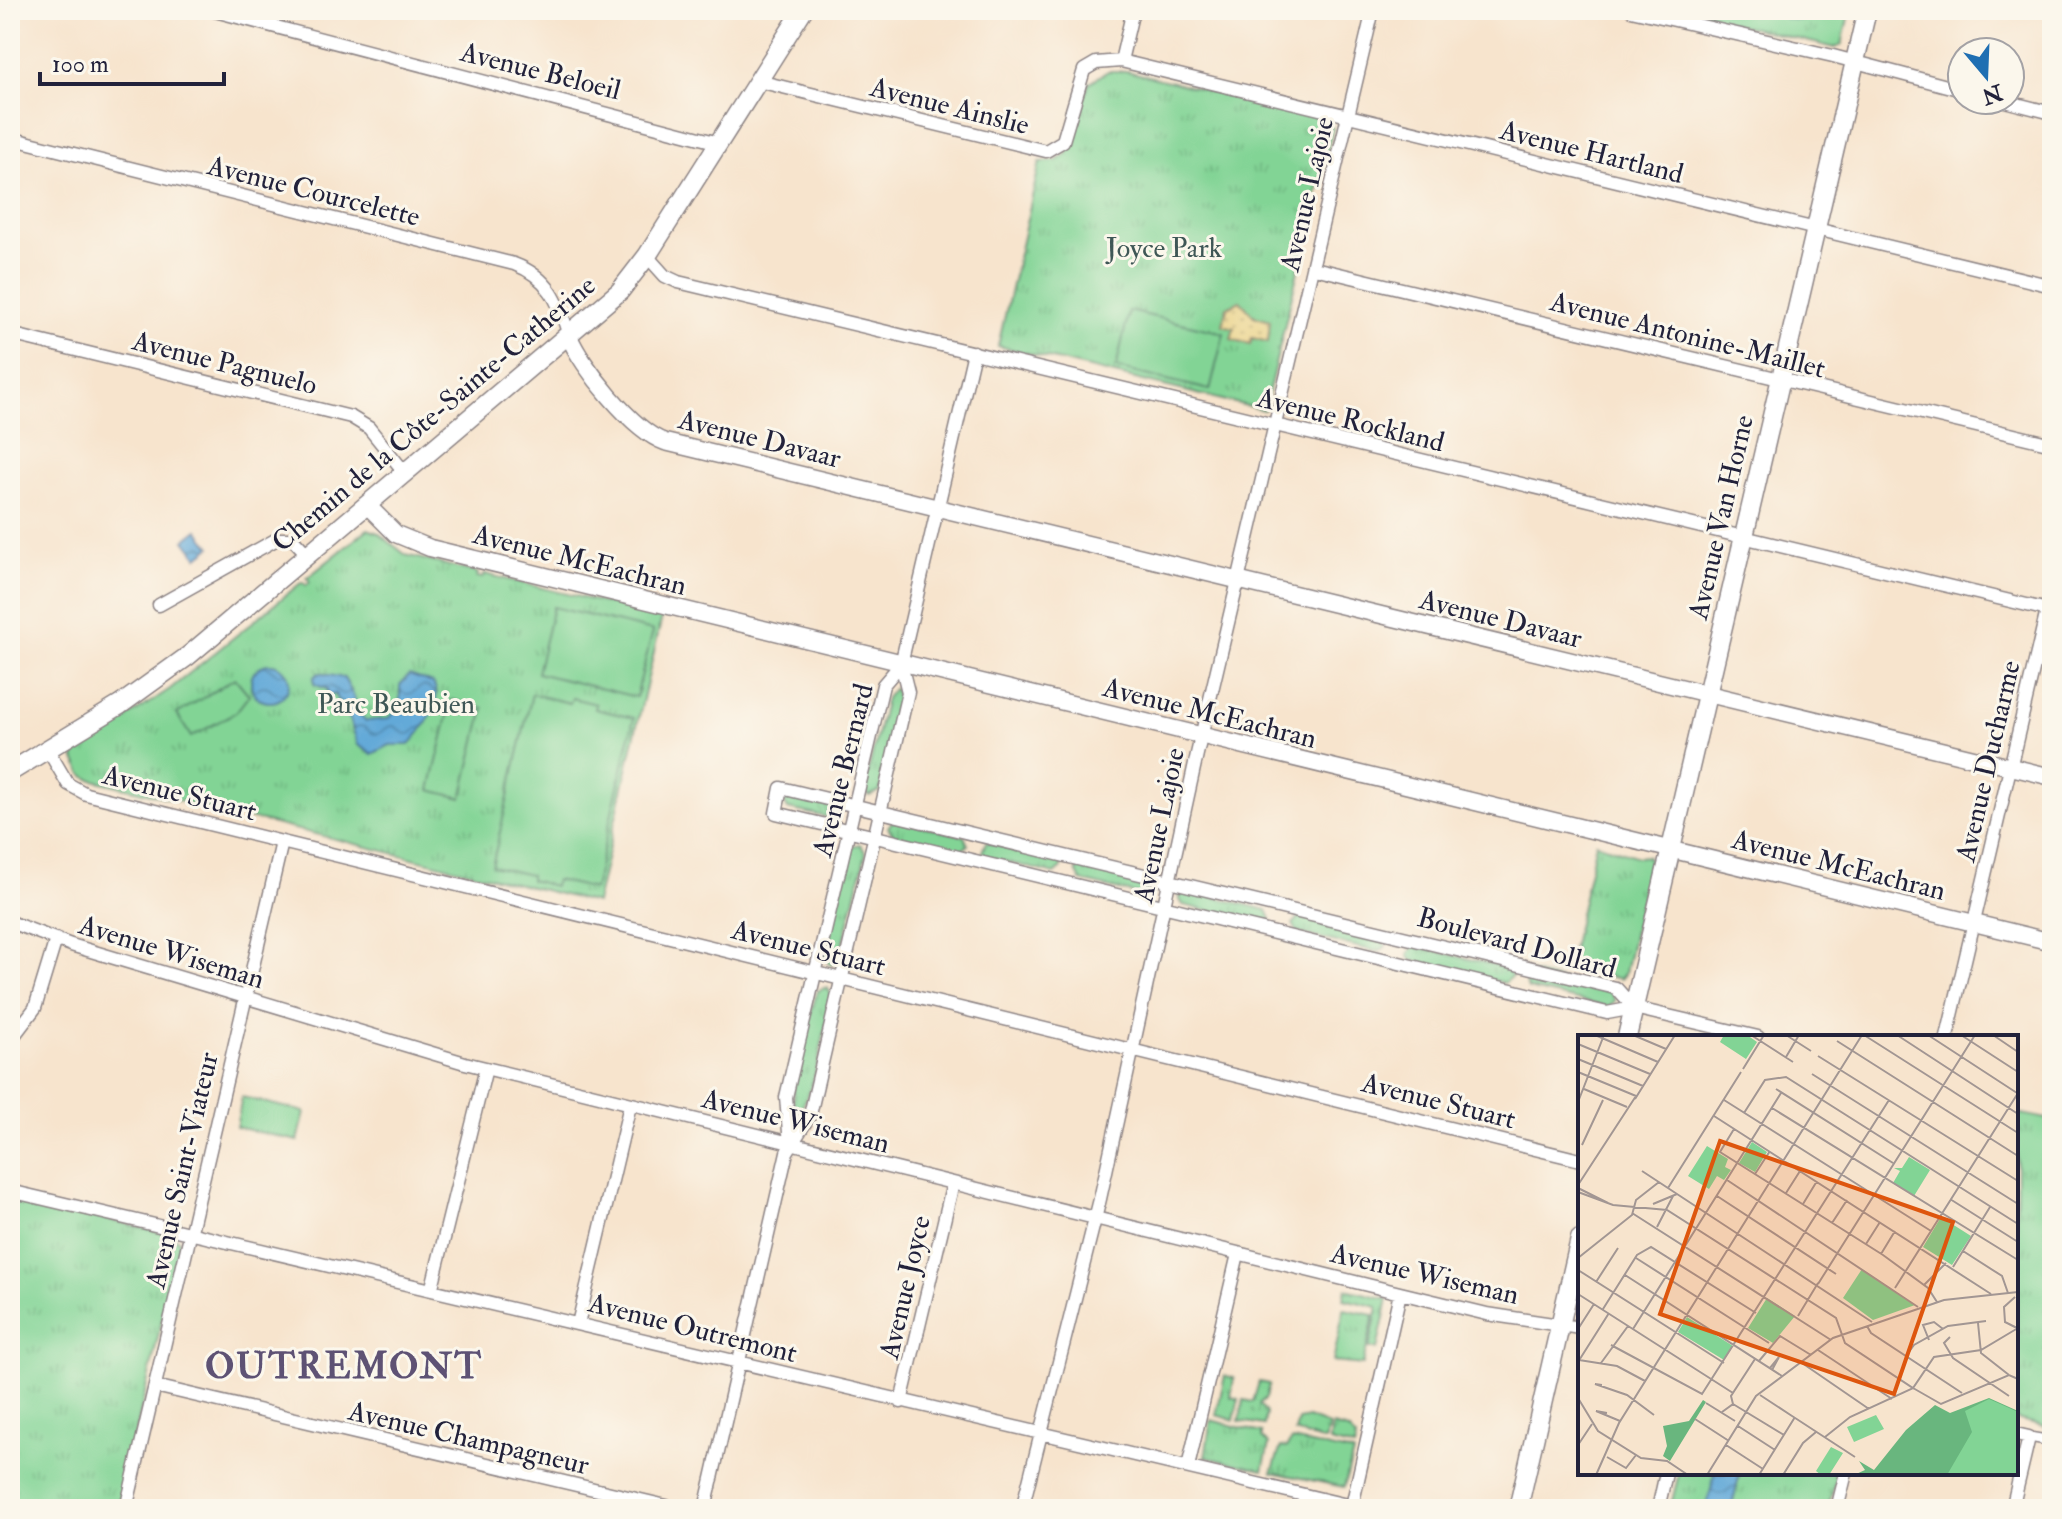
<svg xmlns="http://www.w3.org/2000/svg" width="2062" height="1519" font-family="'IM FELL Double Pica',serif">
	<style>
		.grass { fill: url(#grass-tufts); stroke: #527b68; stroke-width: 2 }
		.sand { fill: url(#sand-dots); stroke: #887e6c; stroke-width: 2 }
		.garden { fill: #82d495; stroke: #527b68; stroke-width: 2 }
		.water { fill: url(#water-waves); stroke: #42668a; stroke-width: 2 }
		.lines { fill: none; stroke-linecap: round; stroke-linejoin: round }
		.pedestrian-casing { stroke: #8c8384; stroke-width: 12 }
		.minor-casing { stroke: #8c8384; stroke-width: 15 }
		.tertiary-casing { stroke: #8c8384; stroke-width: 19 }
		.secondary-casing { stroke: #8c8384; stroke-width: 21 }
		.pedestrian { stroke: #fff; stroke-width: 9 }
		.minor { stroke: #fff; stroke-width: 12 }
		.tertiary { stroke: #fff; stroke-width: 16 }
		.secondary { stroke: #fff; stroke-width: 18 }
		.labels { text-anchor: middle; stroke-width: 6; stroke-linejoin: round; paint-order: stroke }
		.street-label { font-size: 28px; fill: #22223b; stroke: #fbf7ec }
		.park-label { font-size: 28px; fill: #3f5756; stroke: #fbf7ec }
		.district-label { font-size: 36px; font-weight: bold; letter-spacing: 2px; fill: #5e5274; stroke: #fbf7ec }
		.inset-road { fill: none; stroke: #a29693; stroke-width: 2 }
		.view { fill: #de560e; fill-opacity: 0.15; stroke: #de560e; stroke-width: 4 }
		.inset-edge { fill: none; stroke: #22223b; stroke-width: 4 }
	</style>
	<defs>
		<pattern id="grass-tufts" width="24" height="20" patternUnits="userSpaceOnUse" patternTransform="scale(2)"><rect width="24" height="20" fill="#82d495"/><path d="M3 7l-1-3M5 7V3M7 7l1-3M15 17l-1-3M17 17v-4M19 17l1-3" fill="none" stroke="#70b681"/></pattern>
		<pattern id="sand-dots" width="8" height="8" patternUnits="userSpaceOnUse" patternTransform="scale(2)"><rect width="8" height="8" fill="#eeda9e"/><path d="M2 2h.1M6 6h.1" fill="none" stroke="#ccbb89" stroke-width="1.8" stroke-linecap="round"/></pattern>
		<pattern id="water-waves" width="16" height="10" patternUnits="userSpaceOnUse" patternTransform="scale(2)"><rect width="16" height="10" fill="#62a9d8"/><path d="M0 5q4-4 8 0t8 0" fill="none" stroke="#5089b0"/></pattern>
	</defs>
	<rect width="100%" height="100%" fill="#fbf7ec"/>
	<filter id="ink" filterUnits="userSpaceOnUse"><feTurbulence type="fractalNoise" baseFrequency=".0125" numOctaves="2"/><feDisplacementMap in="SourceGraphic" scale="16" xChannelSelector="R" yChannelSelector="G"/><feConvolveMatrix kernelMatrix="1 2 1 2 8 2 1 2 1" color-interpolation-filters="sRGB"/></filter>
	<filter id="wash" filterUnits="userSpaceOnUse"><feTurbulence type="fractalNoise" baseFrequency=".006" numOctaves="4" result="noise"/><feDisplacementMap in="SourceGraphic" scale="32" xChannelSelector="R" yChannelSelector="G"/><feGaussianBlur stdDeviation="1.8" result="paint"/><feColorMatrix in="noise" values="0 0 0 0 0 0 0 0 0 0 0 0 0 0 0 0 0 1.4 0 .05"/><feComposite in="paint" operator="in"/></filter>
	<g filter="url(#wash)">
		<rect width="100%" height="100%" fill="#f7e4cd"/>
		<path class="grass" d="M 1679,10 L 1850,10 L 1842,45 L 1835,48 Z
			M 1108,71 L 1127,71 L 1313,116 L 1333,128 L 1264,410 L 998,346 L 1040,162 L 1056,161 L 1068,153 L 1089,83 Z
			M 368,529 L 378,533 L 406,555 L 478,573 L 477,577 L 483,578 L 485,574 L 662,617 L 596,903 L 90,779 L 82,774 L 74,757 L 79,750 L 170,689 L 302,582 L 306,585 L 310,582 L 307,578 Z
			M 894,688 C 906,703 885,770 880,791 L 869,796 L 864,789 L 886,698 Z
			M 787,795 L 840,807 L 837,819 L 788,809 L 783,800 Z
			M 894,819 L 964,836 L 968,845 L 961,851 L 893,835 L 888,827 Z
			M 986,842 L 1060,860 L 1062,868 L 1055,874 L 987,857 L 982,852 Z
			M 1596,843 L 1638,857 L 1646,856 L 1649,861 L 1625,973 L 1620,979 L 1568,967 Z
			M 860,844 L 866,853 L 839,962 L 831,965 L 824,957 L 851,846 Z
			M 1082,865 L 1153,882 L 1156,891 L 1149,897 L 1081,881 L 1076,871 Z
			M 1186,890 L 1267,910 L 1271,919 L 1264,924 L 1183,905 L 1179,898 Z
			M 1300,917 L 1382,938 L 1386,946 L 1379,952 L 1298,933 L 1293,924 Z
			M 1414,946 L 1507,968 L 1512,977 L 1504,983 L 1411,960 L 1408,954 Z
			M 1532,973 L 1611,992 L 1615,1001 L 1608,1007 L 1528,989 L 1524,977 Z
			M 827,987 L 832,996 C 827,1018 813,1105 796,1112 C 785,1090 811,1017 817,991 Z
			M 2017,1113 L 2052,1120 L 2052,1428 L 2016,1419 Z
			M 10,1197 L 173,1235 L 180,1242 L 118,1509 L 34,1509 L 10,1503 Z
			M 1346,1289 L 1388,1299 L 1377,1350 L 1369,1348 L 1378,1307 L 1344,1299 Z
			M 1344,1309 L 1374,1315 L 1363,1365 L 1333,1362 Z
			M 1225,1376 L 1234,1378 L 1231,1397 L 1239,1399 L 1234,1420 L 1216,1415 Z
			M 1259,1382 L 1269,1384 L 1266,1398 L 1259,1404 L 1266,1413 L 1264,1425 L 1239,1421 L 1244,1400 L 1253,1402 Z
			M 1308,1418 L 1329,1426 L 1325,1441 L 1295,1432 L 1298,1420 Z
			M 1211,1420 L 1262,1433 L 1262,1438 L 1269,1444 L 1263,1470 L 1205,1457 Z
			M 1332,1426 L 1348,1430 L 1356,1438 L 1354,1448 L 1330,1442 Z
			M 1292,1440 L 1353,1453 L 1344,1487 L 1272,1472 L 1281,1447 L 1286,1448 Z
			M 1679,1473 L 1837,1473 L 1828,1509 L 1670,1509 Z"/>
		<path class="sand" d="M 1240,301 L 1254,316 L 1270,321 L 1268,342 L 1252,338 L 1250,344 L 1231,339 L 1234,328 L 1223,325 L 1227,307 Z"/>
		<path class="garden" d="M 1129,311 L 1224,333 L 1210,390 L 1116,368 Z
			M 553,607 L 653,631 L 636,697 L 537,673 Z
			M 235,678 L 249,695 L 236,712 L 191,737 L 177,714 Z
			M 532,694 L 570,703 L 572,698 L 596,704 L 595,709 L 634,718 L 594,889 L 556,880 L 554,886 L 530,880 L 530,875 L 492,866 Z
			M 452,700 L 484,708 L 462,798 L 430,790 Z
			M 242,1097 L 305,1112 L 298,1141 L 236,1127 Z"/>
		<path class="water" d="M 1772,10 L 1820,10 L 1816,17 C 1801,21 1784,22 1772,10 Z
			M 198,530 L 211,547 L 198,557 L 185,540 Z
			M251 683a19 19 0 1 1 38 0a19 19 0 1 1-38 0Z
			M 319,673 L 344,678 L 355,699 L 351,705 L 366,721 L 387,719 L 400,708 L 400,685 L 409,675 L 433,683 C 445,701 422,732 409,745 L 390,745 L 372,754 L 358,745 L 345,705 L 337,700 L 335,694 L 328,696 L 327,689 L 314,684 L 314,677 Z
			M 1715,1473 L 1740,1473 L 1731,1509 L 1706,1509 Z"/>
	</g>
	<g filter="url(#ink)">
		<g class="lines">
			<g class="pedestrian-casing">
				<path id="pedestrian" d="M 2029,1437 L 2052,1441"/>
			</g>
			<g class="minor-casing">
				<path id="minor" d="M 211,10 L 719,143
					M 1631,10 L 1833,56 L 1962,90
					M 1121,61 L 1133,10
					M 758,81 L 1046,151 L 1063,141 L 1084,70 L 1096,63 L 1121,61 L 2052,286
					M 2001,100 L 2052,113
					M 10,138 L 514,264 C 549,277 559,302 569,336
					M 647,256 L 665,276 L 678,282 L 2052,611
					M 1314,268 L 2052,444
					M 10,334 L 351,417 L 369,428 L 406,474
					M 159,605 L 277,539 L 293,539 L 309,556
					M 48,750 L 68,784 L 86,794 L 1580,1160
					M 10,922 L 71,945 L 465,1063 L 1400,1293 L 1487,1314 L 1580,1328
					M 1634,1008 L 1616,988 L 781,788 L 776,813 L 1607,1013 L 1634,1008 L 1758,1037
					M 1947,1037 L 2052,589
					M 10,1041 L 35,1008 L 56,939
					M 790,1144 L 786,1097 L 883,685 L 901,664 L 974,352
					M 10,1191 L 1364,1509
					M 432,1287 L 486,1068
					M 578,1324 L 630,1105
					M 155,1386 L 679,1509
					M 901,1402 L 953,1183
					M 1188,1467 L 1238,1254
					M 1352,1506 L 1400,1293
					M 126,1509 L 282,842
					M 705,1509 L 787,1152 L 810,1115 L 908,692 L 901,664
					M 1022,1509 L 1100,1199 L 1197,754 L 1373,10
					M 1658,1509 L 1666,1473
					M 1837,1509 L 1846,1473
					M 2012,1509 L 2029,1437 L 2016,1434"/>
			</g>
			<g class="tertiary-casing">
				<path id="tertiary" d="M 569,336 C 581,366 633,431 665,442 L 2052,777
					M 368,506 L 396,534 L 430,548 L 2052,942"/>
			</g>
			<g class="secondary-casing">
				<path id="secondary" d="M 10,772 L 120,705 L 188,656 L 620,291 L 647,256 L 803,10
					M 1627,1037 L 1867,10
					M 1518,1509 L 1580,1239"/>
			</g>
			<use href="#pedestrian" class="pedestrian"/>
			<use href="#minor" class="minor"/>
			<use href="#tertiary" class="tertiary"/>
			<use href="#secondary" class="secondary"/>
		</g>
	</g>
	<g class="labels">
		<g class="street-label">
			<text transform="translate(541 70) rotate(14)" y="10">Avenue Beloeil</text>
			<text transform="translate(950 105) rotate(14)" y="10">Avenue Ainslie</text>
			<text transform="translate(1592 151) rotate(14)" y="10">Avenue Hartland</text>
			<text transform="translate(314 190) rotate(14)" y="10">Avenue Courcelette</text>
			<text transform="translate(1306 194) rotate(-77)" y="10">Avenue Lajoie</text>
			<text transform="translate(1688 334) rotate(14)" y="10">Avenue Antonine-Maillet</text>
			<text transform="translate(225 362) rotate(14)" y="10">Avenue Pagnuelo</text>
			<text transform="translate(433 413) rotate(-40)" y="10">Chemin de la Côte-Sainte-Catherine</text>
			<text transform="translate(1351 419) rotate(14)" y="10">Avenue Rockland</text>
			<text transform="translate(760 438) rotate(14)" y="10">Avenue Davaar</text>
			<text transform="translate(1720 517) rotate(-77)" y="10">Avenue Van Horne</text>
			<text transform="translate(580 559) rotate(14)" y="10">Avenue McEachran</text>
			<text transform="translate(1501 618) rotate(14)" y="10">Avenue Davaar</text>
			<text transform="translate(1210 712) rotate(14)" y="10">Avenue McEachran</text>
			<text transform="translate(1987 761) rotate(-77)" y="10">Avenue Ducharme</text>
			<text transform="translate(842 770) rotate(-76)" y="10">Avenue Bernard</text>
			<text transform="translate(180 792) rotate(14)" y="10">Avenue Stuart</text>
			<text transform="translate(1158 825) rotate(-78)" y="10">Avenue Lajoie</text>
			<text transform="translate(1839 864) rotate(14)" y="10">Avenue McEachran</text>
			<text transform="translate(1517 942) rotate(15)" y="10">Boulevard Dollard</text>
			<text transform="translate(809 947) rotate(14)" y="10">Avenue Stuart</text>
			<text transform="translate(172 951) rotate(17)" y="10">Avenue Wiseman</text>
			<text transform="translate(1439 1100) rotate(14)" y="10">Avenue Stuart</text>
			<text transform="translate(796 1120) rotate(14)" y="10">Avenue Wiseman</text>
			<text transform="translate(181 1170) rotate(-77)" y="10">Avenue Saint-Viateur</text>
			<text transform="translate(1425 1273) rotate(13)" y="10">Avenue Wiseman</text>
			<text transform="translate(904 1287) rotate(-77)" y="10">Avenue Joyce</text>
			<text transform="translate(693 1327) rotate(14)" y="10">Avenue Outremont</text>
			<text transform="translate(469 1437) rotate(13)" y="10">Avenue Champagneur</text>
		</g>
		<g class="park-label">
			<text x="1164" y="257">Joyce Park</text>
			<text x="396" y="713">Parc Beaubien</text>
		</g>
		<g class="district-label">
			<text x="344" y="1378">OUTREMONT</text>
		</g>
	</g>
	<g transform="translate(1578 1035)">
		<rect width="440" height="440" fill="#f7e4cd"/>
		<path d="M 174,107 L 189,117 L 177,137 L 161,128 ZM 129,111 L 150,124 L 147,132 L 153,135 L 146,145 L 139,141 L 131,154 L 110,141 ZM 331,122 L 352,135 L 336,161 L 315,148 L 322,136 L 316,133 L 324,133 ZM 363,182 L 393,201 L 374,230 L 345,212 ZM 284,234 L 337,270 L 295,285 L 265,263 ZM 189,263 L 217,281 L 195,308 L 170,293 ZM 109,282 L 155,311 L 146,325 L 100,297 Z" fill="#82d495"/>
		<path d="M 411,363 L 440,376 L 440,394 L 369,440 L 276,440 L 287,435 L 281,426 L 296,435 L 328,395 L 357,370 L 372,378 ZM 125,365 L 128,367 L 92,426 L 85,421 L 89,411 L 85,391 L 111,386 Z" fill="#69b67e"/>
		<path d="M 411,364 L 440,377 L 440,440 L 369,440 L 394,397 L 387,376 Z" fill="#82d495"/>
		<path d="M 146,0 L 169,0 L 179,7 L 168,24 L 142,7 ZM 298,380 L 306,394 L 276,407 L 269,392 ZM 253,412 L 265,418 L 251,440 L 243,440 L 238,436 Z" fill="#82d495"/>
		<path class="inset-road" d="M 17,0 L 80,27M 55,0 L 88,14M 173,0 L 215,27M 208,0 L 233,16M 286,0 L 440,98M 319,0 L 440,79M 350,0 L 439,58M 383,0 L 440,37M 415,0 L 440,17M 259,6 L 440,121M 0,9 L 72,39M 240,21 L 440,146M 208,22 L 221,0M 0,24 L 65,51M 165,34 L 186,0M 0,37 L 58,61M 234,39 L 440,169M 6,54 L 49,72M 198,54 L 315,128M 57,64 L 97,0M 146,65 L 353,196M 0,67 L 26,0M 194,73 L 440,225M 166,78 L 187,45 L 208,42 L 440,189M 136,81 L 413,259M 156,94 L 142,117 L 305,220 L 350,253 L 359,267M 4,110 L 25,65M 64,136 L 294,287M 177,139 L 192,116M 149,145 L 340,272M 0,150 L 58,61M 0,153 L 30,168M 90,153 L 163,37M 0,157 L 35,170 L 89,175 L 258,283 L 267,308 L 335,353 L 356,322 L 403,315 L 440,293M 208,158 L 222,136M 139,161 L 258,239 L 171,182M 372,164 L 440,207M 75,169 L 99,159M 225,169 L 239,146M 54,178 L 253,305M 254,188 L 269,165M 79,192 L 95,161M 288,209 L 302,187M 385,216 L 424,241 L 430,258M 303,219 L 317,196M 0,223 L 54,180 L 58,165 L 81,147M 58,223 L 191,308M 375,232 L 412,172M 0,235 L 146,328M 47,240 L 204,341M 18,247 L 40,213M 240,249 L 397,0M 346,250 L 368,228M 317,253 L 440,58M 0,259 L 155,358M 437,262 L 426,272 L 427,287 L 439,293M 25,274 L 59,220 L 73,212 L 178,278M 220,281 L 240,248M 400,288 L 403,318 L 431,340M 289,291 L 293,298 L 384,358M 0,294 L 16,269M 55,294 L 203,58M 372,302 L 366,308 L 375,323 L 431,361M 351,305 L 345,290 L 356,287 L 365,294M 33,310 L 124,359 L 311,65M 240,315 L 314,364M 328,321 L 336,310 L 370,291 L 408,286M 1,325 L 39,331 L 67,346M 181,326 L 202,301 L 233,320M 0,327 L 31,278M 23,328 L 50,291M 224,328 L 291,374M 192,333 L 201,322 L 194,335M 24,350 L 17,349 L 49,360 L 76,380M 182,360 L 214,381M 0,363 L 20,396 L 63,423 L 89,426 L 110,440M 128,368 L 157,386M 155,369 L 206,400M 144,377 L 155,369 L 153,361 L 177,324M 29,378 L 18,376 L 42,386M 211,379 L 277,422M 117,384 L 151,406M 160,391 L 197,415M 247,402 L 272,382 L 335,353 L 363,369 L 431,340 L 440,344M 0,410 L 14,389M 148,410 L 185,434M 29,422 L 48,433 L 58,420M 18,440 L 41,388 L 284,0M 129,440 L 178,361 L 255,303 L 366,265 L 440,257M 181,440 L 217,382M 205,440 L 225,408 L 238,397"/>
		<path class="view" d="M 142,106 L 375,187 L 316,359 L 82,279 Z"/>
		<rect width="440" height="440" class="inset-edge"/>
	</g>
	<rect width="2062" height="1519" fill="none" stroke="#fbf7ec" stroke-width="40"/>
	<g transform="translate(1986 76) rotate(161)"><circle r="38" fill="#fbf7ec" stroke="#a4a2a5" stroke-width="2"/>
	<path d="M0-6L14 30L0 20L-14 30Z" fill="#1f6fb2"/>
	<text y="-12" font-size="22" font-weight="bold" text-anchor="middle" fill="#22223b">N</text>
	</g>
	<path d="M40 72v12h184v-12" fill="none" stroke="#22223b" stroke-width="4"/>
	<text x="52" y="72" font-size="24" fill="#22223b" stroke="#fbf7ec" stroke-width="6" paint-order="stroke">100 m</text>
</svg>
